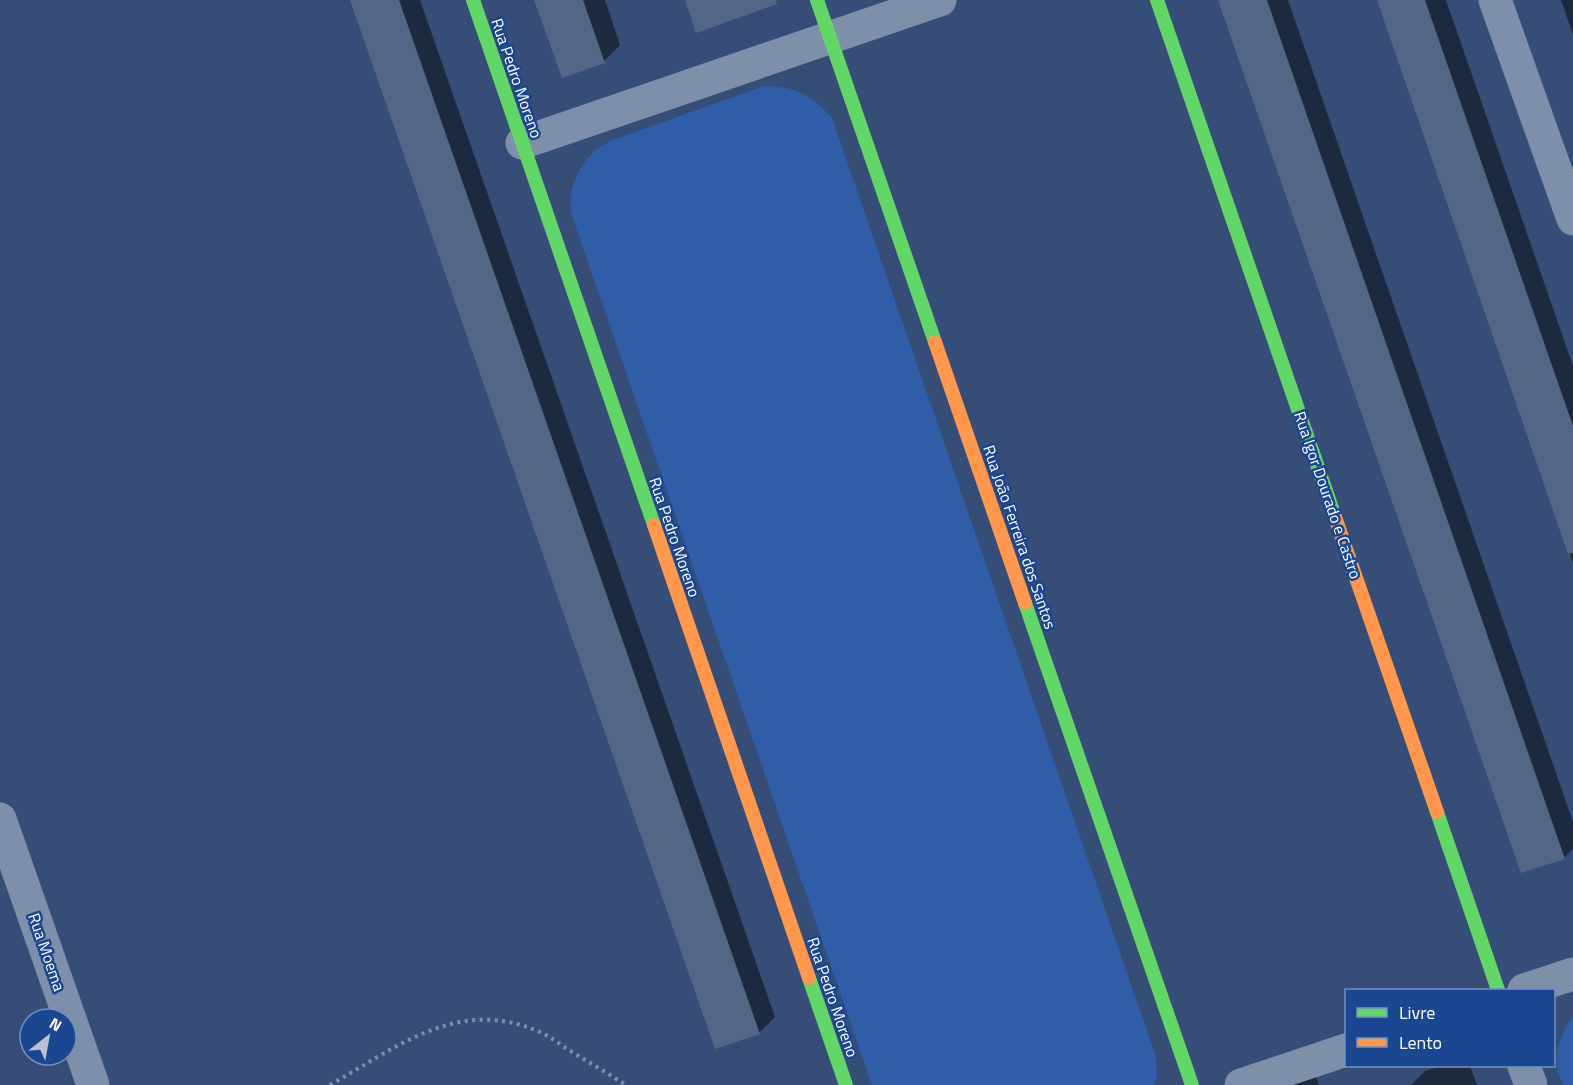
<svg xmlns="http://www.w3.org/2000/svg" width="1573" height="1085" font-family="'Titillium Web',sans-serif">
	<style>
		.green { fill: #2f5da8 }
		.shadow { fill: #0007 }
		.building { fill: #536686 }
		.lines { fill: none; stroke-linecap: round; stroke-linejoin: round }
		.path { stroke: #7e8faa; stroke-width: 4; stroke-dasharray: 3 4.5; stroke-linecap: butt }
		.street { stroke: #7e8faa; stroke-width: 33 }
		.fast { stroke: #63d668; stroke-width: 14 }
		.slow { stroke: #ff974d; stroke-width: 14 }
		.labels { text-anchor: middle; stroke-width: 5; stroke-linejoin: round; paint-order: stroke }
		.street-label { font-size: 16px; fill: #fff; stroke: #1b4692 }
	</style>
	<rect width="100%" height="100%" fill="#364e77"/>
	<path class="green" d="M 764,86 C 795,86 812,95 832,118 L 1156,1057 L 1157,1075 L 1154,1085 L 872,1085 L 571,213 C 568,181 583,156 610,141 Z
		M 1573,1017 L 1573,1085 L 1563,1085 C 1561,1079 1558,1073 1557,1067 C 1554,1050 1563,1030 1573,1017 Z"/>
	<path class="shadow" d="M 351,0 L 420,0 L 775,1017 L 759,1033 Z
		M 536,0 L 605,0 L 620,45 L 604,61 Z
		M 1220,0 L 1288,0 L 1573,822 L 1573,849 L 1564,858 Z
		M 1378,0 L 1446,0 L 1573,366 L 1573,563 Z
		M 1561,0 L 1573,0 L 1573,35 Z
		M 1441,1066 L 1470,1066 L 1477,1085 L 1411,1085 L 1425,1071 Z
		M 1314,1071 L 1319,1085 L 1272,1085 Z"/>
	<path class="building" d="M 350,0 L 399,0 L 760,1034 L 715,1049 Z
		M 534,0 L 583,0 L 605,63 L 562,78 Z
		M 685,0 L 776,0 L 777,4 L 696,33 Z
		M 1218,0 L 1267,0 L 1565,859 L 1521,873 Z
		M 1377,0 L 1425,0 L 1573,426 L 1573,553 L 1568,554 Z"/>
	<g class="lines">
		<path class="path" d="M 330,1085 C 397,1047 459,996 540,1032 C 549,1036 558,1043 567,1049 C 587,1061 607,1073 626,1085"/>
		<path class="street" d="M 1495,0 L 1573,219
			M 522,143 L 940,0
			M 0,819 L 93,1085
			M 1524,990 L 1573,974
			M 1524,1066 L 1531,1085
			M 1241,1085 L 1346,1050"/>
		<path class="fast" d="M 473,0 L 654,525
			M 817,0 L 935,342
			M 1157,0 L 1334,514
			M 1025,603 L 1192,1085
			M 1437,812 L 1498,990
			M 809,978 L 846,1085"/>
		<path class="slow" d="M 935,342 L 1025,603
			M 1334,514 L 1437,812
			M 654,525 L 809,978"/>
	</g>
	<g class="labels">
		<g class="street-label">
			<text transform="translate(517 78) rotate(71)" y="6">Rua Pedro Moreno</text>
			<text transform="translate(1328 495) rotate(71)" y="6">Rua Igor Dourado e Castro</text>
			<text transform="translate(675 537) rotate(71)" y="6">Rua Pedro Moreno</text>
			<text transform="translate(1020 537) rotate(71)" y="6">Rua João Ferreira dos Santos</text>
			<text transform="translate(47 952) rotate(71)" y="6">Rua Moema</text>
			<text transform="translate(833 997) rotate(71)" y="6">Rua Pedro Moreno</text>
		</g>
	</g>
	<rect x="1345" y="989" width="210" height="78" fill="#1b4692" stroke="#7690be" stroke-width="1.5"/>
	<rect x="1357" y="1008" width="30" height="9" fill="#63d668" stroke="#7690be" stroke-width="1.5"/>
	<text x="1399" y="1019" font-size="18" fill="#ffffff">Livre</text>
	<rect x="1357" y="1038" width="30" height="9" fill="#ff974d" stroke="#7690be" stroke-width="1.5"/>
	<text x="1399" y="1049" font-size="18" fill="#ffffff">Lento</text>
	<g transform="translate(48 1037) rotate(31)"><circle r="28" fill="#1b4692" stroke="#7690be" stroke-width="1.5"/>
	<path d="M0-4.5L10 22L0 15L-10 22Z" fill="#b9c1cf"/>
	<text y="-9" font-size="16" font-weight="bold" text-anchor="middle" fill="#ffffff">N</text>
	</g>
</svg>
